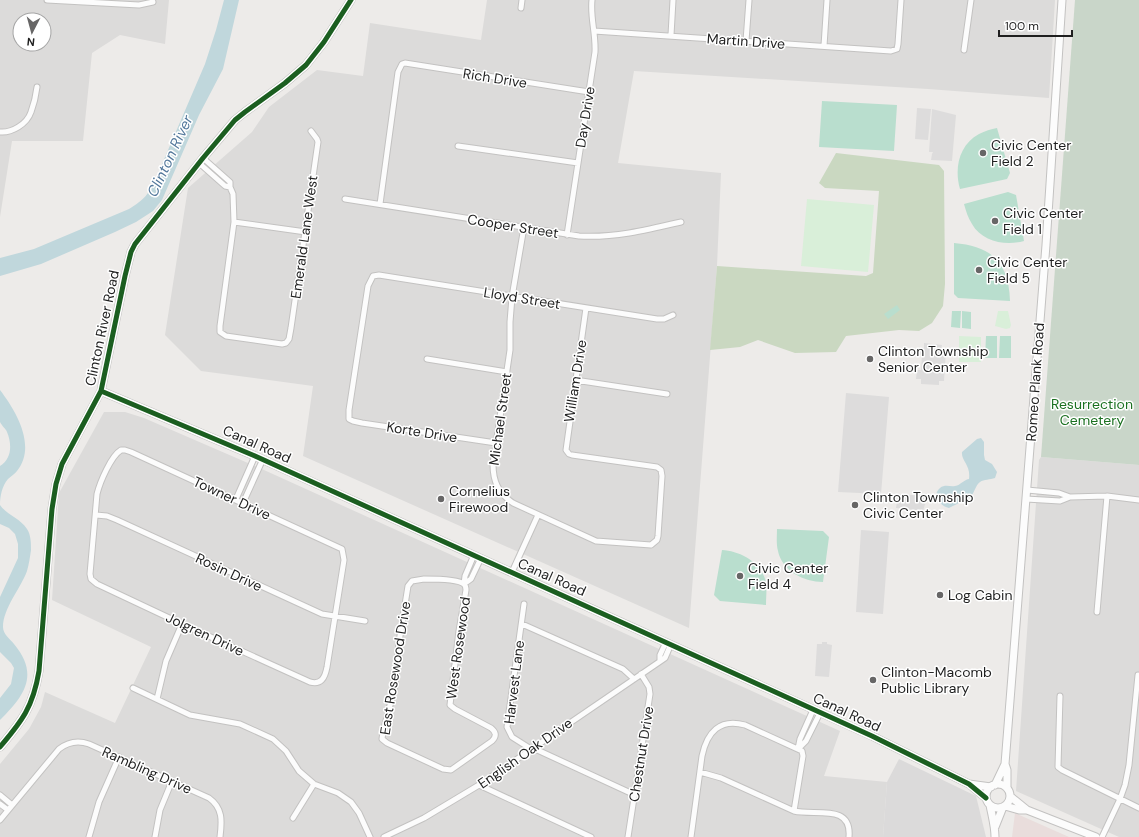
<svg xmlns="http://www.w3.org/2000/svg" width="1139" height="837" font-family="'DM Sans',sans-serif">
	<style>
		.residential { fill: #dcdbda; fill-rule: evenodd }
		.commercial { fill: #e9dddc }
		.religious { fill: #dbdada }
		.forest { fill: #cad8c1 }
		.cemetery { fill: #c9d6c9 }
		.park { fill: #d9efd9 }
		.pitch { fill: #b9dece }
		.parking { fill: #dddcdc }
		.water { fill: #c0d7dc }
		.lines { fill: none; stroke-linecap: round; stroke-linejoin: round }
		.minor-casing { stroke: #c3c2c1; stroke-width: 7 }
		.tertiary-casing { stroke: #c3c2c1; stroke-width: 9 }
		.minor { stroke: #fcfcfc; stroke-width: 5 }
		.tertiary { stroke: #fcfcfc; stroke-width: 7 }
		.cycleway-casing { stroke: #fff; stroke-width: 8 }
		.cycleway { stroke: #1b5e20; stroke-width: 5 }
		.poi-dot { fill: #676666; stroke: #fff; stroke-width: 1.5 }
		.labels { text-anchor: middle; stroke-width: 3; stroke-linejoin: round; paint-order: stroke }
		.street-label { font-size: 14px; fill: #1f1f1f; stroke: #fff }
		.poi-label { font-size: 14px; fill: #1f1f1f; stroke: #fff; text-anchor: start }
		.park-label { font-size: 14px; fill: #1a7020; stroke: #fff }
		.water-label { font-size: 15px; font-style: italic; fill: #54799c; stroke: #fff }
	</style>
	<rect width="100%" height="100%" fill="#edebe9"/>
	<path class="residential" d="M 0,0 L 169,0 L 165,44 L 120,35 L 92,53 L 83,141 L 12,141 L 0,217 ZM 20,20 L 44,20 L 44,44 L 20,44 Z
		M 487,0 L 1055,0 L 1049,98 L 928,89 L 634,71 L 618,163 L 721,173 L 717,266 L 689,628 L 303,456 L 313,386 L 201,371 L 165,335 L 188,188 L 252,132 L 269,107 L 317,70 L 363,76 L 370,23 L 481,40 Z
		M 104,412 L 125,412 L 144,418 L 264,470 L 840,731 L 824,776 L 887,782 L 883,837 L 0,837 L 0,764 L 29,729 L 41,707 L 45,692 L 115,723 L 151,647 L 52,600 L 59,493 Z
		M 1041,457 L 1139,465 L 1139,837 L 1119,837 L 1016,791 L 1039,460 Z"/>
	<path class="commercial" d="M 1015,813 L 1069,837 L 1012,837 Z"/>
	<path class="religious" d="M 899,759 L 976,796 L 986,837 L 883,837 L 887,782 Z"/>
	<path class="forest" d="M 836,153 L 939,165 L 944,171 L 945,284 L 943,306 L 932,323 L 919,331 L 899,330 L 846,336 L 836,352 L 795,353 L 758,340 L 740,347 L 710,350 L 717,266 L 866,276 L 873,273 L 879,191 L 825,188 L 819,183 Z"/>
	<path class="cemetery" d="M 1075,0 L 1139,0 L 1139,465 L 1041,457 Z"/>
	<path class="park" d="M 807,199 L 874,205 L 868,272 L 801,266 Z
		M 998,311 L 1008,311 L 1011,325 L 1010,328 L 1006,329 L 995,326 Z
		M 959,336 L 981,337 L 981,362 L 959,362 Z"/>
	<path class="pitch" d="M 822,101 L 897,105 L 894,151 L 819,147 Z
		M 997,128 L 1010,173 L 1007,179 L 960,189 C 954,168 959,145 979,134 C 985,131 991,129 997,128 Z
		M 1008,192 L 1016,195 L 1024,241 C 1006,246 982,242 972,224 C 968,218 966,211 964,204 Z
		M 954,243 C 992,246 1009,263 1010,301 L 958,298 L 954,294 Z
		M 897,305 L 900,310 L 888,319 L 884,314 Z
		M 952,311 L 961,311 L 960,328 L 951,327 Z
		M 962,311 L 971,312 L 971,329 L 962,328 Z
		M 986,336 L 997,336 L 997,358 L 985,358 Z
		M 1000,336 L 1011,336 L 1011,358 L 999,358 Z
		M 777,529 L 823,531 L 829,537 L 823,582 C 804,582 782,571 778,551 C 776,543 777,536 777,529 Z
		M 722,550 C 740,551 762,562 766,583 C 767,590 766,597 766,605 L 720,601 L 714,595 Z"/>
	<path class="parking" d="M 917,108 L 931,109 L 928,140 L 915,139 Z
		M 932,109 L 956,115 L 952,161 L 931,160 L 932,154 L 933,152 L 929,152 Z
		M 924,343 L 942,345 L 941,349 L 946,350 L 944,381 L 939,381 L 939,385 L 921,384 L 921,379 L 916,379 L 917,370 L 921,370 L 922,355 L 918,354 L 919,348 L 924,348 Z
		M 846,393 L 889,397 L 881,494 L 838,492 Z
		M 898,494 L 925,496 L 924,500 L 926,501 L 923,511 L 896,508 Z
		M 861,530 L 889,532 L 883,614 L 856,612 Z
		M 822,642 L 827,642 L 827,644 L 832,645 L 829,677 L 815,676 L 817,644 L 822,644 Z"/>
	<path class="water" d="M 224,0 L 239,0 L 223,69 L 199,115 L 162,200 L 153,211 L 136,222 L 115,232 L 41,264 L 0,276 L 0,258 L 34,249 L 129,209 C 145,199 148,195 156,178 L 205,64 L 216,30 Z
		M 0,390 C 16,411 37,446 17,471 C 15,474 11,476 8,479 C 2,486 0,496 0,505 C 7,515 20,518 27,529 C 31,535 31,543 31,550 C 30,557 29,564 27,571 C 21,588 3,608 3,627 C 3,634 10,639 14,644 C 40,675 24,696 0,720 L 0,698 L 11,684 L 14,668 L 11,663 L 0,652 L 0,597 L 18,558 L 18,544 L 15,534 L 9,528 L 0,524 L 0,466 C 12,459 12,444 7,432 C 6,429 2,426 0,422 C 0,415 0,398 0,390 Z
		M 981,438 L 984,442 L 984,455 L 985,460 L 992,464 L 997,472 L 995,478 C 990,480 984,479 980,482 C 975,486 975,492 971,496 C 970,498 953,506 949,508 C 940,506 931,496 940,488 C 945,484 950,487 955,486 C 961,485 963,480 969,479 C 971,465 961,461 962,452 L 977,439 Z"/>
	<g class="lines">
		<g class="minor-casing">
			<path id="minor" d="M 47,0 L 139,5 L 153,2
				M 521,8 L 522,0
				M 594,31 L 891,51 L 897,49 L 898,44 L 901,0
				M 671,35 L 673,0
				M 746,41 L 749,0
				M 824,46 L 827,0
				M 964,50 L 971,0
				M 0,132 C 12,133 27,124 31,112 C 34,104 36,95 37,87
				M 458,146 L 578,163
				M 199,163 L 225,186 L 230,187 L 230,182 L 203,158
				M 230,187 L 233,194 L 234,222 L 220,326 L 220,332 L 226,336 L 282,344 L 286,343 L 289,339 L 291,328 L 318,142 L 317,139 L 311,131
				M 345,199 L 579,236 C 614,238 647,230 681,222
				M 380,204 L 398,72 L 402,64 L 405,63 L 589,92
				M 234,222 L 306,232
				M 524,227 L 512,297 L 510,322 L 510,350 L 493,464 C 493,481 498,493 513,503 L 596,541 L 651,545 L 657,540 L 658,536 L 662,476 L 661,470 L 657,467 L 572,455 L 569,454 L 566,450 L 586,308
				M 567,235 L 595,52 C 596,34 590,17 592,0
				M 427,359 L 507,372
				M 575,380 L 667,394
				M 496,443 L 362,423 L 353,421 L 349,419 L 349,410 L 368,286 L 373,276 L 379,275 L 657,319 L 664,319 L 673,315
				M 121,450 L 125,450 L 131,452 L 342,549 L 344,560 L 327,667 C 325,678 321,685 310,682 L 182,624 L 97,584 L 91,579 L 90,574 L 97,494 C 100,482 111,456 121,450 Z
				M 1027,490 L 1059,493 L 1070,497
				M 236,499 L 255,456
				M 1026,499 L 1060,501 L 1070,497 L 1107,496 L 1139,500
				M 243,503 L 263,459
				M 96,515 L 107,516 L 117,520 L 322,614 L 365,621
				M 474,555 L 465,576 L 464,584 L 471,579 L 481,558
				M 512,572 L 538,515
				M 424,579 C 431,579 458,579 464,584 C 466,586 466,587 466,590 L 459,631 L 450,705 L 455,709 L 491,728 C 496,732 497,736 492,741 L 451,770 L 443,769 L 387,743 L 382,739 L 383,732 L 395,686 L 399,642 L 408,586 L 412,581 Z
				M 524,604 L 507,727 L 512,737 L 531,749
				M 1097,612 L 1107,496
				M 522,624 L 623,669 L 634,679
				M 660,660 L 660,655 L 666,642
				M 133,688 L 190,715 L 240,724 L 273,739 L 286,751 L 299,771 L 314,784 L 338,793 L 351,802 L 359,813 L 370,837
				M 1060,696 L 1058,767 L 1062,770 L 1139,808
				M 157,699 L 166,661 L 182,624
				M 813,710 L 800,739 L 798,749 L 806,741 L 820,713
				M 533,748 L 635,795
				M 700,772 L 721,778 L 794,811 C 815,816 852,803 849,837
				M 479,785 L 591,837
				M 0,795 L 12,805
				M 0,804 L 8,810
				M 293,818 L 314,784
				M 0,820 L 59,749 C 68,742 78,740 89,744 L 209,798 C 223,808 222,821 220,837
				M 89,837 L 99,802 L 119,757
				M 155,837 L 160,810 L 172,781
				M 384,837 L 424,818 L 479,785 L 665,658 L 671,644
				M 628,837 L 650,694 L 649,687 L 641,674
				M 691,837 L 702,756 C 707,732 720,718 745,725 L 802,751 L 803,756 L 794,811
				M 1102,837 L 1120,799 L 1125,785 L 1129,765 L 1138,675"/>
		</g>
		<g class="tertiary-casing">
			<path id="tertiary" d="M 101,391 L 255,456 L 872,736 L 969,784 L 986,798
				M 0,747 C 22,721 33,707 39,671 L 52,509 L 56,484 L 62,464 L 101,391 L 125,276 L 131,252 L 135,244 L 203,158 L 235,120 L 245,112 L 285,83 L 306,65 L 324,42 L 351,0
				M986 796a12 12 0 1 1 24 0a12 12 0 1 1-24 0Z
				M 969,784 L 991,787
				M 995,785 L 1005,764
				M 1007,788 L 1007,770 L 1005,764 L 1046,245 L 1062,0
				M 1011,797 L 1027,810
				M 990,805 C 992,816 995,826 995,837
				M 1005,806 L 1019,810 L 1027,810 L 1096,837
				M 995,827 L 1003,807"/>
		</g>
		<use href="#minor" class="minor"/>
		<use href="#tertiary" class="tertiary"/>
		<g class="cycleway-casing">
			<path id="cycleway" d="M 101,391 L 255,456 L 872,736 L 969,784 L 986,798
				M 0,747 C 22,721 33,707 39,671 L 52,509 L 56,484 L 62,464 L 101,391 L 125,276 L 131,252 L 135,244 L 203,158 L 235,120 L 245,112 L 285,83 L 306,65 L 324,42 L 351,0"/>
		</g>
		<use href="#cycleway" class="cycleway"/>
	</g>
	<g class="poi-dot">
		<circle cx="983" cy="153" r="4"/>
		<circle cx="995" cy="221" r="4"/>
		<circle cx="979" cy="270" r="4"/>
		<circle cx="870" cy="359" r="4"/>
		<circle cx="441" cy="499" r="4"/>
		<circle cx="855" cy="505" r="4"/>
		<circle cx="740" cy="576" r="4"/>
		<circle cx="940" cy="595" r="4"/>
		<circle cx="873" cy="680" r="4"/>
	</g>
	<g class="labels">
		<g class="street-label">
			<text transform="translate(746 41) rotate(4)" y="5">Martin Drive</text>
			<text transform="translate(495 78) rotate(9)" y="5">Rich Drive</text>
			<text transform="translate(585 117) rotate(-81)" y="5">Day Drive</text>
			<text transform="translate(513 226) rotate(9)" y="5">Cooper Street</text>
			<text transform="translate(304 237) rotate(-82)" y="5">Emerald Lane West</text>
			<text transform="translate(522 298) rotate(9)" y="5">Lloyd Street</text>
			<text transform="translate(102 328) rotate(-78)" y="5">Clinton River Road</text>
			<text transform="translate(575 381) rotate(-81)" y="5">William Drive</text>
			<text transform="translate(1035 382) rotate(-86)" y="5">Romeo Plank Road</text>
			<text transform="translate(500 419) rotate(-82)" y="5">Michael Street</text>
			<text transform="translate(422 432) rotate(9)" y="5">Korte Drive</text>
			<text transform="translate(257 444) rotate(24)" y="5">Canal Road</text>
			<text transform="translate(232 498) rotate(25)" y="5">Towner Drive</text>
			<text transform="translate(229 572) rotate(25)" y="5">Rosin Drive</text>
			<text transform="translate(552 577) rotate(24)" y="5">Canal Road</text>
			<text transform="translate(205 634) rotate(25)" y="5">Jolgren Drive</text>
			<text transform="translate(458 648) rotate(-82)" y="5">West Rosewood</text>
			<text transform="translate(395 668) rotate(-81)" y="5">East Rosewood Drive</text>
			<text transform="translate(514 682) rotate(-83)" y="5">Harvest Lane</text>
			<text transform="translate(847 712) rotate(25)" y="5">Canal Road</text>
			<text transform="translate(525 753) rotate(-35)" y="5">English Oak Drive</text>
			<text transform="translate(641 754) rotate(-81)" y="5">Chestnut Drive</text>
			<text transform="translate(147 770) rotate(24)" y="5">Rambling Drive</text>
		</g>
		<g class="poi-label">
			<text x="991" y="150">Civic Center<tspan x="991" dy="16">Field 2</tspan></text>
			<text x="1003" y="218">Civic Center<tspan x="1003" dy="16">Field 1</tspan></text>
			<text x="987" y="267">Civic Center<tspan x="987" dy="16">Field 5</tspan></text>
			<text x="878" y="356">Clinton Township<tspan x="878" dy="16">Senior Center</tspan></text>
			<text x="449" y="496">Cornelius<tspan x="449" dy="16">Firewood</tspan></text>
			<text x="863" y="502">Clinton Township<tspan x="863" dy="16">Civic Center</tspan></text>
			<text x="748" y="573">Civic Center<tspan x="748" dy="16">Field 4</tspan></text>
			<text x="948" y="600">Log Cabin</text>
			<text x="881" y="677">Clinton-Macomb<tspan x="881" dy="16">Public Library</tspan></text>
		</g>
		<g class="park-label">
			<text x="1092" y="409">Resurrection<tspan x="1092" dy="16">Cemetery</tspan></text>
		</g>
		<g class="water-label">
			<text transform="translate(170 156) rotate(-65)" y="5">Clinton River</text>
		</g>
	</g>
	<g transform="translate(32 32) rotate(186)"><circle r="19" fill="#ffffff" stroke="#a5a5a5"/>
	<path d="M0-3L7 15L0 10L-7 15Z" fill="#676666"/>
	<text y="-6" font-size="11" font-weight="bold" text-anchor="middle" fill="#1f1f1f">N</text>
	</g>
	<path d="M999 30v6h73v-6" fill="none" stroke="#1f1f1f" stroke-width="2"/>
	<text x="1005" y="30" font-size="12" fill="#1f1f1f" stroke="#ffffff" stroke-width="3" paint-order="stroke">100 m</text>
</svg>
